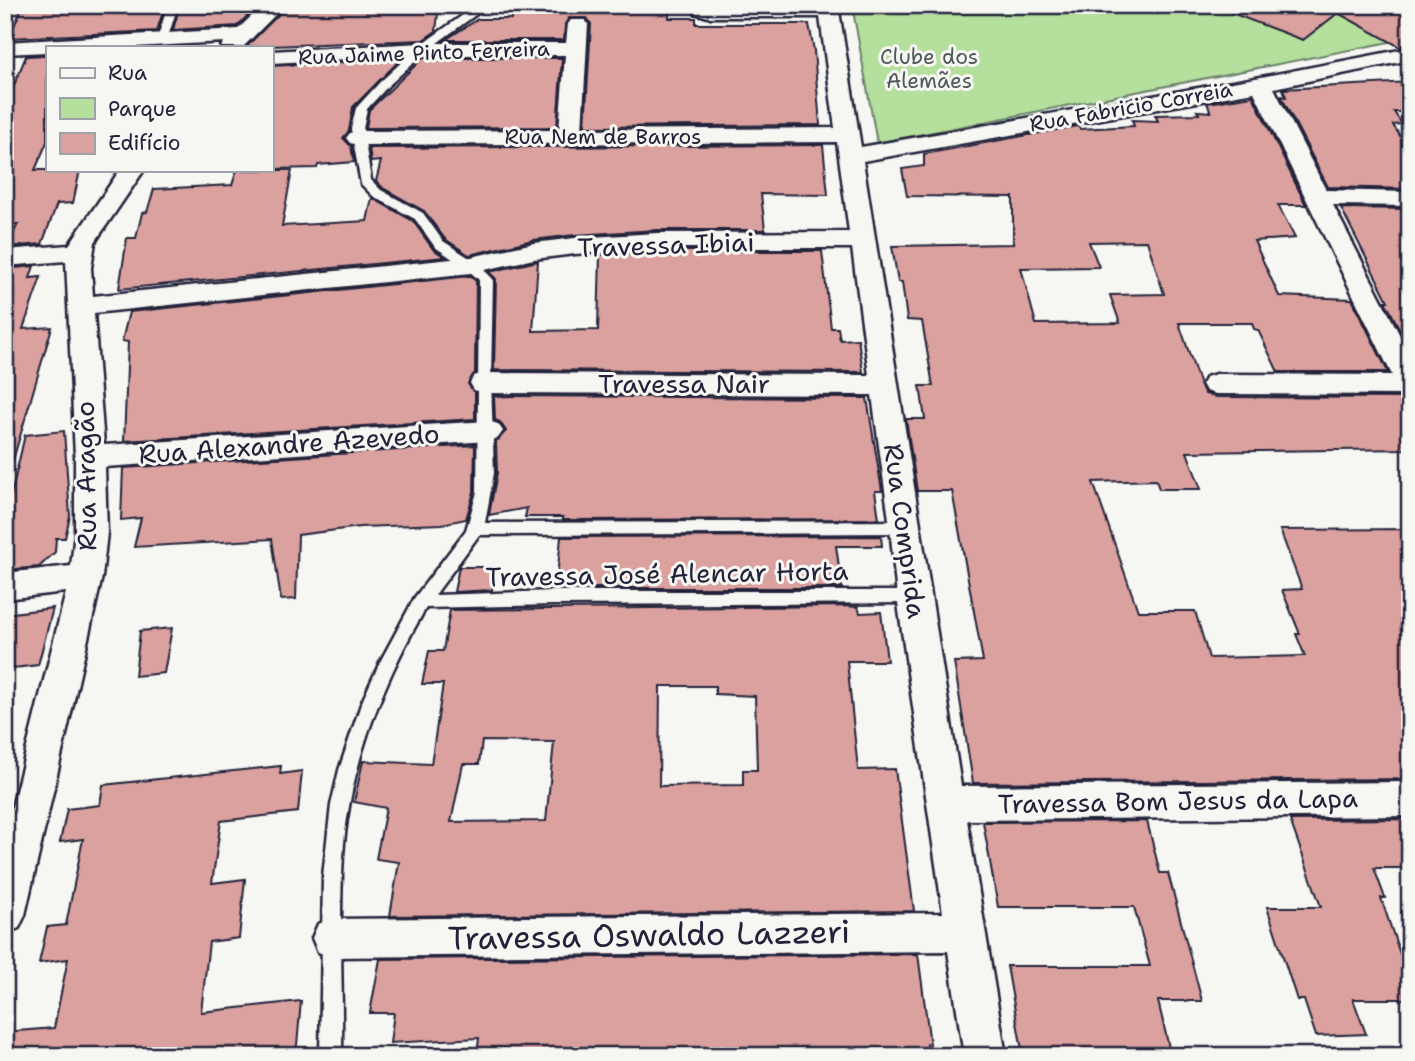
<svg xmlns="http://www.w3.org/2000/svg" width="1415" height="1061" font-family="'Shantell Sans',sans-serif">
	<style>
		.green { fill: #b4df9c; stroke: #6b806c; stroke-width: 2 }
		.building { fill: #dba19f; stroke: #22223b; stroke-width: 2; fill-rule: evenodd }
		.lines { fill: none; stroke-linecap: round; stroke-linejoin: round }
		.service-casing { stroke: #22223b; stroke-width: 5 }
		.minor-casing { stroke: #22223b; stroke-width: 5 }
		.service { fill: #f6f6f2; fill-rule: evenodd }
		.minor { fill: #f6f6f2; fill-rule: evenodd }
		.labels { text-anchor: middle; stroke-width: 6; stroke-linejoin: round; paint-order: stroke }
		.far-street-label { font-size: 21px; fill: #22223b; stroke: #f6f6f2 }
		.far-park-label { font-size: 21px; fill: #4e5b58; stroke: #f6f6f2 }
		.street-label { font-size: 26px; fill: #22223b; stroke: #f6f6f2 }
		.near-street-label { font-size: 32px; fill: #22223b; stroke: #f6f6f2 }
	</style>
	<rect width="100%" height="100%" fill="#f6f6f2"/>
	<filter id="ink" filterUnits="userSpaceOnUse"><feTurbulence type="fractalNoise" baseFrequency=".0143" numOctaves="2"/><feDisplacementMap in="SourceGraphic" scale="14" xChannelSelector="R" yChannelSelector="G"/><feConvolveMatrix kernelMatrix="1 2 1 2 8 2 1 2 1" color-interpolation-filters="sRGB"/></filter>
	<g filter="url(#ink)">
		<path class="green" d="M 852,5 L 1410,5 L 1410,38 L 877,143 Z"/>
		<path class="building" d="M 23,5 L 165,5 L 157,31 L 9,38 Z
			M 180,5 L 259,5 L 237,26 L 173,30 Z
			M 288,5 L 439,5 L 436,31 L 423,40 L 246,47 Z
			M 531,5 L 669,5 L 669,18 L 696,18 L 696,24 L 809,24 L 814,51 L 820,125 L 585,127 L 591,24 L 587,18 L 569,18 L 565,24 L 564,40 L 445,40 L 478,19 L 511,19 L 514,9 L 531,9 Z
			M 1219,5 L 1410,5 L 1410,45 L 1400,47 L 1338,13 L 1303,40 L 1218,8 Z
			M 47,55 L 47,142 L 35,170 L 80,170 L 73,203 L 57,204 L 42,244 L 7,247 L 18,224 L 6,225 L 14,207 L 5,218 L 5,107 L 26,56 Z
			M 423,58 L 562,58 L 557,127 L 366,128 L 369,110 Z
			M 401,59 L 353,107 L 349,131 L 343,138 L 351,146 L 354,162 L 318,165 L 317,168 L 271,169 L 271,66 Z
			M 1410,82 L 1410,112 L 1394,112 L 1402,124 L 1393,125 L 1410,151 L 1410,189 L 1328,187 L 1281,96 L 1286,97 L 1283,89 Z
			M 1253,96 L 1306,205 L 1278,205 L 1295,238 L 1254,241 L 1279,296 L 1352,299 L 1388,372 L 1278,372 L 1258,330 L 1254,329 L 1252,323 L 1179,323 L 1200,385 L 1205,394 L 1216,397 L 1410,398 L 1410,449 L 1187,452 L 1201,489 L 1159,489 L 1156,480 L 1093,482 L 1138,611 L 1195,611 L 1209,658 L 1305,656 L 1296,634 L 1300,634 L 1282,590 L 1302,589 L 1280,530 L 1410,529 L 1410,779 L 973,783 L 954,662 L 983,661 L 952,491 L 917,491 L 906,419 L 925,419 L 920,386 L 933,386 L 922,321 L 907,320 L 902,282 L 898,282 L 892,246 L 1013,244 L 1013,197 L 907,196 L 902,169 L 924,166 L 924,154 L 1078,126 L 1080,129 L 1134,126 L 1132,120 L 1158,121 L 1155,115 L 1199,114 L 1197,111 L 1211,112 L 1207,103 ZM 1147,241 L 1164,294 L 1110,295 L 1120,323 L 1036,324 L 1021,268 L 1099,267 L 1089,242 Z
			M 821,145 L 823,145 L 828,195 L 761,194 L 765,230 L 657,230 L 575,235 L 533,240 L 469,255 L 445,239 L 424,211 L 383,188 L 376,181 L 381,161 L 371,162 L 369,148 Z
			M 237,170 L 292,170 L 282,226 L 367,221 L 372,198 L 413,221 L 433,249 L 445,257 L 119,289 L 127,238 L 136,238 L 142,213 L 147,212 L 154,189 L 232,185 Z
			M 1341,208 L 1410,209 L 1410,349 L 1385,301 L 1388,301 Z
			M 657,251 L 822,251 L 831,328 L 838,328 L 840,340 L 858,339 L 863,372 L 494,370 L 496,279 L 489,272 L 538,261 L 533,331 L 598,330 L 600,255 Z
			M 34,266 L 30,278 L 41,277 L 23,329 L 52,327 L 13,460 L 5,458 L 5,269 Z
			M 470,276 L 476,281 L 475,373 L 468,384 L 475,393 L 475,419 L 124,441 L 128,342 L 122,341 L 129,312 Z
			M 494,396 L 867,398 L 882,491 L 875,491 L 879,519 L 563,520 L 563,517 L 525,517 L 527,508 L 489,515 L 497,473 L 496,441 L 506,431 L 500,422 L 495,420 Z
			M 64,431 L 70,516 L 65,538 L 56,538 L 55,552 L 39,567 L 5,570 L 5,521 L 25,435 Z
			M 475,445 L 474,492 L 466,519 L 442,524 L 360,527 L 298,535 L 296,599 L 281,600 L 272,539 L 134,547 L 141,518 L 121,520 L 123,468 Z
			M 881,536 L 882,546 L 836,546 L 842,588 L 556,588 L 561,537 Z
			M 459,567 L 495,567 L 492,590 L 454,592 Z
			M 844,606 L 858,607 L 860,613 L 881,612 L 887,661 L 847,661 L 858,770 L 895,769 L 914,911 L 390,916 L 399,862 L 376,859 L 386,808 L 354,802 L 363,761 L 431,764 L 443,684 L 422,684 L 429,651 L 443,651 L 450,610 ZM 660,686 L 715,686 L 715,694 L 755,696 L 757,770 L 743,770 L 743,785 L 659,786 ZM 482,741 L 554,742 L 546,821 L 451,822 L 463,764 L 479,764 Z
			M 53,608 L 38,665 L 5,669 L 5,614 Z
			M 172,628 L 164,673 L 135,676 L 140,631 Z
			M 281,766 L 280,774 L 302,771 L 298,812 L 221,821 L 212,883 L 245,879 L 239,938 L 209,942 L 201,1012 L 301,1001 L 296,1056 L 5,1056 L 5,1032 L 54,1028 L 68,959 L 39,963 L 47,927 L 66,925 L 83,839 L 60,842 L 67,809 L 100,805 L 103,785 Z
			M 1410,819 L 1410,868 L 1374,868 L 1385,898 L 1381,898 L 1402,960 L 1410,960 L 1410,999 L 1353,999 L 1366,1034 L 1316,1036 L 1304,1000 L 1297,1000 L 1267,907 L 1321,907 L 1290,820 Z
			M 1147,821 L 1160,873 L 1168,873 L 1202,1001 L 1158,1001 L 1171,1056 L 1023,1056 L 1007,966 L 1150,966 L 1134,907 L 998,907 L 983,822 Z
			M 918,954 L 930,1044 L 927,1044 L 928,1056 L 477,1056 L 479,1038 L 390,1043 L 394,1013 L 370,1013 L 380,959 Z"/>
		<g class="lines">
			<g class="service-casing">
				<path id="service" d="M 168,5 L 178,5 L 167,40 L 162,43 L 157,40 Z
					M 477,5 L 489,5 L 426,51 L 388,86 L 367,109 L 363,129 L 371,180 L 381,190 L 423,213 L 443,241 L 476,262 L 493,279 L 491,380 L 494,473 L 485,523 L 906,521 L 914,527 L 906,533 L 479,535 L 435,595 L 554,591 L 913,591 L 919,592 L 921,597 L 919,602 L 913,603 L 554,605 L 426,608 C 384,679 352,760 344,843 C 338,914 343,985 342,1056 L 320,1056 L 323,876 L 331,805 L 339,770 L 361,704 L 380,662 L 415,597 L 466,530 L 477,492 L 479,280 L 466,268 L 435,247 L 415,219 L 373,196 L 361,184 L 351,129 L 356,108 L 380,82 L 418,47 Z"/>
			</g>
			<g class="minor-casing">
				<path id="minor" d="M 263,5 L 285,5 L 243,47 L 221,47 L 224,42 L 134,47 L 47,47 L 47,52 L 5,54 L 5,42 L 238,29 Z
					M 692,5 L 838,5 L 861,147 L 1261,77 L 1410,48 L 1410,60 L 1274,88 L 1326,190 L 1410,192 L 1410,206 L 1333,205 L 1410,355 L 1410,395 L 1216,394 L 1206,391 L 1202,384 L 1206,377 L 1216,374 L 1392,375 L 1254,92 L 863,161 L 961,786 L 1410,782 L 1410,816 L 967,820 L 1006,1056 L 964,1056 L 948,951 L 332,957 L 318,952 L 312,938 L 318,924 L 332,919 L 943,913 L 897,597 L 890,527 L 872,395 L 484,393 L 474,390 L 470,383 L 474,376 L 484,373 L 869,375 L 852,248 L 657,248 L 575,254 L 534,259 L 471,273 L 94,313 L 104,445 L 488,421 L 498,424 L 503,431 L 498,438 L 488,441 L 105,467 L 107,533 L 102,577 L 25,915 L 19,928 L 5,934 L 5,835 L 66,592 L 5,599 L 5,573 L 71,566 L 75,533 L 75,457 L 66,261 L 5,266 L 5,250 L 69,245 L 120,170 L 144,170 L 95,242 L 91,268 L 93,296 L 471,257 L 534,243 L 575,238 L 657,233 L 849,232 L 837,142 L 358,145 L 350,143 L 346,138 L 350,133 L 358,131 L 559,130 L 565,55 L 422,55 L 271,63 L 271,51 L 422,43 L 566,43 L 568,24 L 571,20 L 585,20 L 588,24 L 582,130 L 835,128 L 820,17 L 708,17 L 695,13 Z"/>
			</g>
			<use href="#service" class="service"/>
			<use href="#minor" class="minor"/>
		</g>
	</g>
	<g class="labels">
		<g class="far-street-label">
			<text transform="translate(424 53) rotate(-2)" y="7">Rua Jaime Pinto Ferreira</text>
			<text transform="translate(1131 107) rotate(-10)" y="7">Rua Fabricio Correia</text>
			<text x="603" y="144">Rua Nem de Barros</text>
		</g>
		<g class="far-park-label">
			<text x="929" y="64">Clube dos<tspan x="929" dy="24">Alemães</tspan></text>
		</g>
		<g class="street-label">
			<text transform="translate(666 245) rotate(-2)" y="9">Travessa Ibiai</text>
			<text x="684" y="393">Travessa Nair</text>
			<text transform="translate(289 444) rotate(-4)" y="9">Rua Alexandre Azevedo</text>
			<text transform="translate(86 476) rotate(-91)" y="9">Rua Aragão</text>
			<text transform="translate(905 531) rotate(82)" y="9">Rua Comprida</text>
			<text transform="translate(667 574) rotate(-1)" y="9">Travessa José Alencar Horta</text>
			<text transform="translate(1178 801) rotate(-1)" y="9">Travessa Bom Jesus da Lapa</text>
		</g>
		<g class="near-street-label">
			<text transform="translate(649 935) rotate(-1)" y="11">Travessa Oswaldo Lazzeri</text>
		</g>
	</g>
	<rect width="1415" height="1061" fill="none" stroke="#f6f6f2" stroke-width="28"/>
	<rect x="14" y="14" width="1387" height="1033" fill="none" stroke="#22223b" stroke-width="2.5" filter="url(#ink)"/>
	<rect x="46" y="46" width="228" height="126" fill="#f6f6f2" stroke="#a1a1a9" stroke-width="2"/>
	<rect x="60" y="68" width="35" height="10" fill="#f6f6f2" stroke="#a1a1a9" stroke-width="2"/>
	<text x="108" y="80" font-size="21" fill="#22223b">Rua</text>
	<rect x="60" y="98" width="35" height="21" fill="#b4df9c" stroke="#a1a1a9" stroke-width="2"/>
	<text x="108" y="116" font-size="21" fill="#22223b">Parque</text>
	<rect x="60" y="133" width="35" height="21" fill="#dba19f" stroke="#a1a1a9" stroke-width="2"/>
	<text x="108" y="150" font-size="21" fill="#22223b">Edifício</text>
</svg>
